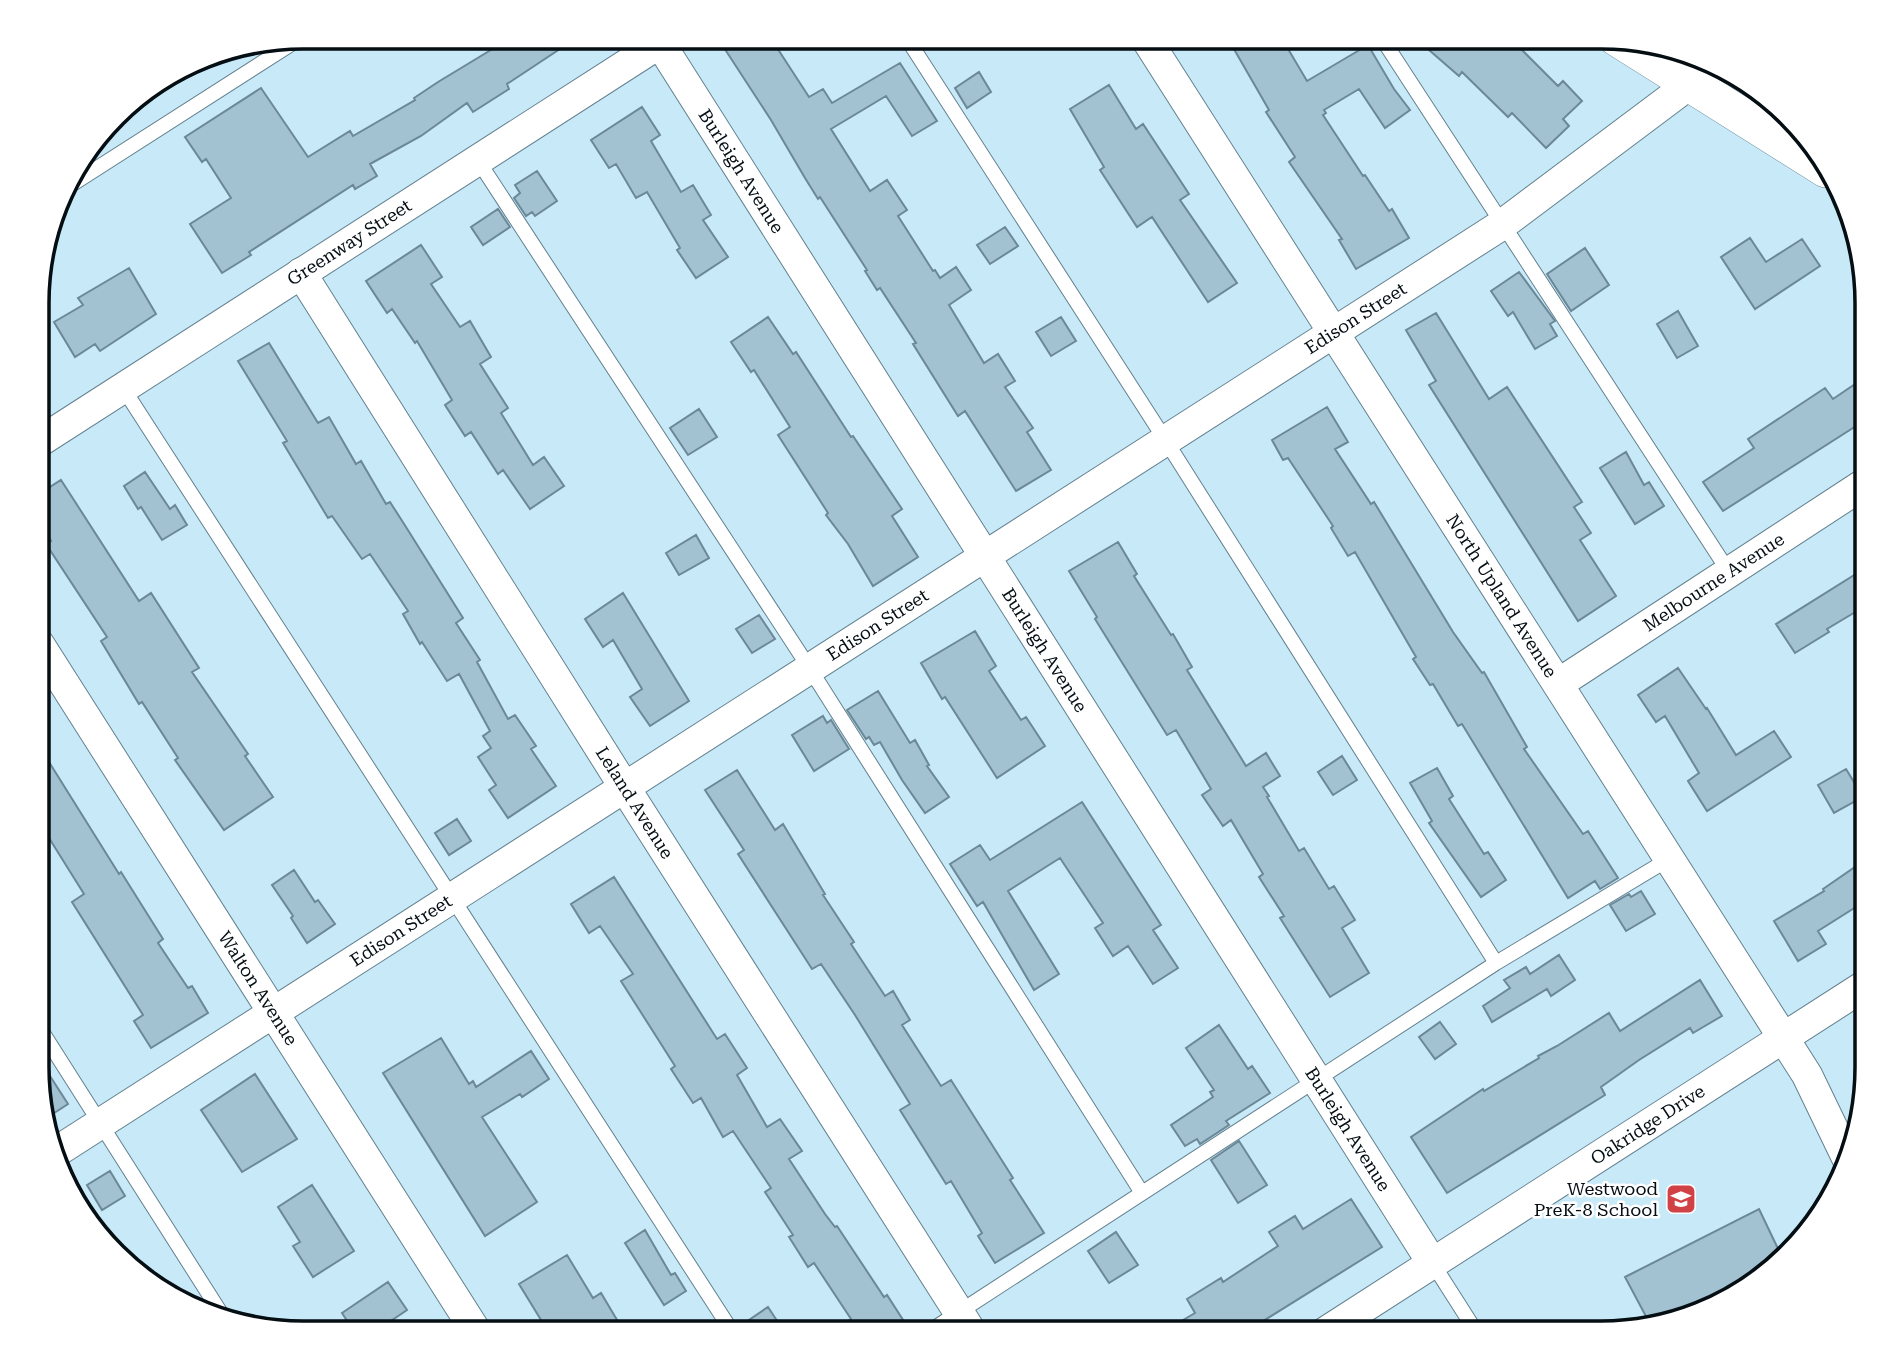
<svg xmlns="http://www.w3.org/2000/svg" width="1904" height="1370" font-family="'Roboto Serif',serif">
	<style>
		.building { fill: #a2c1d1; stroke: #6b8897; stroke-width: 2 }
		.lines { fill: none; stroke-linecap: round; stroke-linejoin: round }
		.service-casing { stroke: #63818f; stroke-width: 16 }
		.minor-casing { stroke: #63818f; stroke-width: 32 }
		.tertiary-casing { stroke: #63818f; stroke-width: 38 }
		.service { stroke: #fff; stroke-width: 14 }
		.minor { stroke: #fff; stroke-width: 30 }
		.tertiary { stroke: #fff; stroke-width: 37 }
		.labels { text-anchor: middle; stroke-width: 5; stroke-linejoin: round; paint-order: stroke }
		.street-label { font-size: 18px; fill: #040e13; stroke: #fff }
		.poi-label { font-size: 18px; fill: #040e13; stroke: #fff; text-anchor: end }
		.rim { fill: none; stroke: #040e13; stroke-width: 3.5 }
	</style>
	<rect width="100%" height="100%" fill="#c8e9f8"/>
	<path class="building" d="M 493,37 L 578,37 L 507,84 L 509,89 L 473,112 L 467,103 L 421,136 L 370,164 L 377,176 L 355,189 L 353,185 L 249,252 L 251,255 L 222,273 L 190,224 L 231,198 L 206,159 L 202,162 L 185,137 L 261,88 L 308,157 L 350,131 L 353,136 L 415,100 L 414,98 L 438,82 L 499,45 Z
		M 717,37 L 770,37 L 809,97 L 823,89 L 832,103 L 900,63 L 937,121 L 912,136 L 886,96 L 831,129 L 870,191 L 887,180 L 907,210 L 898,216 L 933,271 L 935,270 L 940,278 L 956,267 L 971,290 L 949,305 L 984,363 L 998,354 L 1015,381 L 1005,387 L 1033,428 L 1027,432 L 1051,470 L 1016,491 L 965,411 L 958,416 L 913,344 L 916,343 L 880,288 L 877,290 L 865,271 L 867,270 L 820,197 L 818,199 L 805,178 L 771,120 Z
		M 1227,37 L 1281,37 L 1307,81 L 1368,45 L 1394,89 L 1410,110 L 1385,128 L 1359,89 L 1324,110 L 1326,113 L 1323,115 L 1363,176 L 1365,175 L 1389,211 L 1392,209 L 1409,238 L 1356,269 L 1339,240 L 1342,239 L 1289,162 L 1295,157 L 1266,112 L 1269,110 Z
		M 1414,37 L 1509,37 L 1558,86 L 1563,81 L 1582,101 L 1563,119 L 1569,126 L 1546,148 L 1512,113 L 1508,117 L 1462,72 L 1459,76 Z
		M 979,72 L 991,92 L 967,108 L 955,88 Z
		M 1109,85 L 1136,129 L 1143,124 L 1172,168 L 1189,194 L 1180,200 L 1237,283 L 1208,302 L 1152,217 L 1137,227 L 1100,170 L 1104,167 L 1070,109 Z
		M 642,107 L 660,135 L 651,141 L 681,192 L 693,185 L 711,215 L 703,220 L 728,257 L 696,278 L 677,250 L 680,248 L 647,192 L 636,198 L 616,164 L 609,168 L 591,140 Z
		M 537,171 L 557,201 L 535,216 L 532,212 L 526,216 L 514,198 L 520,193 L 515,185 Z
		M 498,209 L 510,227 L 483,245 L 471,227 Z
		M 1005,227 L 1018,246 L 990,264 L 977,245 Z
		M 1750,238 L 1766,262 L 1802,239 L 1820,266 L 1755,309 L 1721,257 Z
		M 421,245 L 442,277 L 431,284 L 460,327 L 470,321 L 491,357 L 480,364 L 508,408 L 501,413 L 533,465 L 544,457 L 564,486 L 530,509 L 503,470 L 498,474 L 471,432 L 465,436 L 445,405 L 452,400 L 417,341 L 415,343 L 392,309 L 387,313 L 366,281 Z
		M 1585,248 L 1609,285 L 1571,311 L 1547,274 Z
		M 129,268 L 156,314 L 100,351 L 95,344 L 75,357 L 54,322 L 83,305 L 78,298 Z
		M 1519,272 L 1555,321 L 1550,324 L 1557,336 L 1535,349 L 1513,312 L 1508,316 L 1491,291 Z
		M 1678,311 L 1698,346 L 1677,358 L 1657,324 Z
		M 1436,313 L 1489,399 L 1507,387 L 1582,502 L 1574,507 L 1591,533 L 1580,540 L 1616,596 L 1578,621 L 1429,385 L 1436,381 L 1406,330 Z
		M 768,317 L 793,354 L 796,352 L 851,437 L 853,436 L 902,509 L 892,516 L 918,557 L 873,586 L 848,544 L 826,515 L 828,513 L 778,435 L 790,427 L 754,370 L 751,372 L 731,342 Z
		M 1061,317 L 1076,341 L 1051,356 L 1036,332 Z
		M 269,343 L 318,423 L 329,417 L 356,464 L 361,461 L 386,504 L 390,502 L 406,527 L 463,618 L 456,623 L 480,660 L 477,662 L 508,719 L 515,715 L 536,746 L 531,749 L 556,786 L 508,818 L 489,790 L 496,785 L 478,757 L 491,748 L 483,736 L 490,731 L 459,674 L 447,681 L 422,642 L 420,644 L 403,614 L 408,611 L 370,554 L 362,559 L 332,516 L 328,518 L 283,443 L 287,441 L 238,361 Z
		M 1867,376 L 1867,419 L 1723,511 L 1703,482 L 1754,448 L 1748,439 L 1825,388 L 1833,399 Z
		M 1327,407 L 1348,442 L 1335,449 L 1371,504 L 1374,502 L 1453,632 L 1482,673 L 1484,672 L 1527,747 L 1524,749 L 1583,834 L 1588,831 L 1618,878 L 1600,889 L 1595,881 L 1568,898 L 1462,724 L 1458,726 L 1433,684 L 1430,685 L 1413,659 L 1416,657 L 1355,552 L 1348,556 L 1331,528 L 1333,526 L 1288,458 L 1283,460 L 1272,440 Z
		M 699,409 L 717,437 L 688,455 L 670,428 Z
		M 1626,452 L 1644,485 L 1649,482 L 1664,506 L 1635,524 L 1600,468 Z
		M 145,472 L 170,509 L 175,505 L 187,525 L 162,540 L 141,507 L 138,509 L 124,486 Z
		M 61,480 L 139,601 L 151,593 L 199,668 L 192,672 L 248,754 L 245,756 L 273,797 L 224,830 L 175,760 L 178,758 L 142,702 L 139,704 L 101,641 L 107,637 L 46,544 L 51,541 L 39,522 L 39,494 Z
		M 696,535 L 709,558 L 679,575 L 666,553 Z
		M 1118,542 L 1137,574 L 1134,576 L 1171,635 L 1173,634 L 1192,667 L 1187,670 L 1246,766 L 1266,753 L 1280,776 L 1263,787 L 1269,796 L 1267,797 L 1299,851 L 1304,848 L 1329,889 L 1334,886 L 1355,920 L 1342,928 L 1369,973 L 1330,997 L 1280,918 L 1284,916 L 1259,877 L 1263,874 L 1231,820 L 1223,826 L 1202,795 L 1211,789 L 1176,730 L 1167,735 L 1095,619 L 1097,617 L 1069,571 Z
		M 1867,567 L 1867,605 L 1827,629 L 1829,632 L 1795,653 L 1776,624 Z
		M 623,593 L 689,701 L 650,726 L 630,697 L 642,689 L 613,640 L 603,647 L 585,619 Z
		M 759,615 L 775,639 L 752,653 L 736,629 Z
		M 975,631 L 996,666 L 989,671 L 1021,720 L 1026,717 L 1045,746 L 997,778 L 945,697 L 942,699 L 921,663 Z
		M 1678,668 L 1706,709 L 1707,708 L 1736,755 L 1774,731 L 1791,757 L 1707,811 L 1688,781 L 1699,773 L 1665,716 L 1656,722 L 1638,695 Z
		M 878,691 L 910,743 L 915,740 L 929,765 L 927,766 L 949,797 L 925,813 L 902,780 L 880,742 L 874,745 L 869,737 L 866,739 L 847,710 Z
		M 823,716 L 827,723 L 831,720 L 849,749 L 814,771 L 792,735 Z
		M 39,746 L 119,874 L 121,872 L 163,939 L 158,943 L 188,988 L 192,986 L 208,1013 L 151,1048 L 134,1021 L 143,1015 L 72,902 L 84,894 L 39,822 Z
		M 1342,756 L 1357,780 L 1333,795 L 1318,772 Z
		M 1437,768 L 1453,796 L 1449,799 L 1484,854 L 1488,852 L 1506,880 L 1481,897 L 1429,823 L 1432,821 L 1410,783 Z
		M 1846,769 L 1863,797 L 1834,813 L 1818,785 Z
		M 737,770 L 775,830 L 783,824 L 825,894 L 823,895 L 854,942 L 851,944 L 885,996 L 893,991 L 910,1020 L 902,1025 L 941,1086 L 951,1080 L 1013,1178 L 1010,1180 L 1044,1233 L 995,1263 L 978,1236 L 982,1233 L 951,1181 L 946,1184 L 900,1110 L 910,1104 L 855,1015 L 821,964 L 812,969 L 738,854 L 744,850 L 705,790 Z
		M 1082,802 L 1161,925 L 1153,930 L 1178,968 L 1153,984 L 1128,946 L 1113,956 L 1095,928 L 1103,923 L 1060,858 L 1008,891 L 1059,974 L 1034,990 L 983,902 L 977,906 L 950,864 L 980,845 L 990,860 Z
		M 457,819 L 471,841 L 449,855 L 435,833 Z
		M 1855,867 L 1867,885 L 1867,900 L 1818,931 L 1826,944 L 1798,961 L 1774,921 L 1824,891 L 1823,889 Z
		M 294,870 L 315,902 L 318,900 L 335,924 L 307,943 L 291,918 L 293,916 L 272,885 Z
		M 614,877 L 717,1039 L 725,1034 L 747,1068 L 737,1075 L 767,1127 L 780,1119 L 802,1151 L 789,1159 L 825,1214 L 835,1227 L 837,1226 L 884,1297 L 887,1295 L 905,1323 L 890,1333 L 829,1333 L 851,1319 L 814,1263 L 808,1267 L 789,1237 L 793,1235 L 765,1192 L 771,1188 L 733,1131 L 723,1137 L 701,1098 L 693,1103 L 671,1069 L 675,1066 L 621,981 L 633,974 L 600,926 L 589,933 L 571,904 Z
		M 1641,891 L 1655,914 L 1626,931 L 1610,905 L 1629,894 L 1631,897 Z
		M 1559,955 L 1575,980 L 1551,996 L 1547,989 L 1492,1022 L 1483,1006 L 1510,988 L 1504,980 L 1526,967 L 1530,974 Z
		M 1700,980 L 1722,1016 L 1693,1033 L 1690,1028 L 1639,1060 L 1601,1087 L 1605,1095 L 1447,1193 L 1411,1137 L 1483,1089 L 1484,1091 L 1539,1058 L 1538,1056 L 1557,1046 L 1609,1013 L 1620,1031 Z
		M 1440,1022 L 1456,1044 L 1435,1059 L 1419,1037 Z
		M 1219,1025 L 1248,1069 L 1252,1066 L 1270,1093 L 1226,1121 L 1229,1125 L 1200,1144 L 1197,1139 L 1185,1146 L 1171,1125 L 1213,1097 L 1210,1092 L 1214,1090 L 1186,1048 Z
		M 441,1038 L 469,1084 L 473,1081 L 476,1087 L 531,1051 L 549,1079 L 522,1097 L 520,1094 L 482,1117 L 537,1202 L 485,1236 L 383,1073 Z
		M 39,1059 L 68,1104 L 45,1119 L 39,1101 Z
		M 255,1074 L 297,1139 L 242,1172 L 201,1110 Z
		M 1239,1141 L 1267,1185 L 1238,1203 L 1211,1160 Z
		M 110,1171 L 125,1196 L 102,1210 L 87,1185 Z
		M 312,1185 L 354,1251 L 313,1277 L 293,1246 L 300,1242 L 278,1207 Z
		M 1351,1199 L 1382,1247 L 1244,1333 L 1161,1333 L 1195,1313 L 1187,1299 L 1221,1278 L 1223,1282 L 1278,1246 L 1269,1232 L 1295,1216 L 1303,1229 Z
		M 1759,1209 L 1781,1255 L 1719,1306 L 1649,1322 L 1625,1277 Z
		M 645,1230 L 671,1275 L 675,1273 L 686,1291 L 664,1305 L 625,1243 Z
		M 1116,1232 L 1138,1265 L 1109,1283 L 1088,1251 Z
		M 567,1255 L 593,1298 L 601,1293 L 620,1325 L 608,1333 L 549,1333 L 519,1284 Z
		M 388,1282 L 407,1310 L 373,1333 L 355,1333 L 342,1313 Z
		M 768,1307 L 785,1333 L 743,1333 L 740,1326 Z"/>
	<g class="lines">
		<g class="service-casing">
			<path id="service" d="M 906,37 L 1166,441 L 1496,963
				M 1381,37 L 1729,572
				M 477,159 L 810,669 L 1142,1193
				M 63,190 L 302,37
				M 123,388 L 733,1333
				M 39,1027 L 224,1318
				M 1433,1264 L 1477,1333
				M 927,1333 L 1496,963 L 1669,859"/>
		</g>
		<g class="minor-casing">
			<g id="minor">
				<path id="s1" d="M 656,37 L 1433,1264"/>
				<path id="s2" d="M 1145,37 L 1807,1075 L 1849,1162"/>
				<path id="s3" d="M 301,273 L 625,788 L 972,1333"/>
				<path id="s4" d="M 39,442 L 660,43"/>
				<path id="s5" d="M 39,644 L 477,1333"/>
				<path id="s6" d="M 1558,684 L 1867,482"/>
				<path id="s7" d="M 56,1152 L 1503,224 L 1691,83"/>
				<path id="s8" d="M 1324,1333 L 1867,984"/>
			</g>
		</g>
		<g class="tertiary-casing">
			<path id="tertiary" d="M 1616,37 L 1826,169"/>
		</g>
		<use href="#service" class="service"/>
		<use href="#minor" class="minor"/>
		<use href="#tertiary" class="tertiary"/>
	</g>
	<defs>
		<g id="school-square" transform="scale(1.575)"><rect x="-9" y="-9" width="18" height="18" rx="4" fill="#d14246" stroke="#fff"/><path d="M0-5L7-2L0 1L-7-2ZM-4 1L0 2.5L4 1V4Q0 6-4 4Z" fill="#fff"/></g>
	</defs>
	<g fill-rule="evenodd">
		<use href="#school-square" x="1681" y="1199"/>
	</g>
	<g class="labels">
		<g class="street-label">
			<text dy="6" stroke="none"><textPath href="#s1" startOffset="159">Burleigh Avenue</textPath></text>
			<text dy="6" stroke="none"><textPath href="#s4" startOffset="369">Greenway Street</textPath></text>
			<text dy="6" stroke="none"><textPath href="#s7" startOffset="1544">Edison Street</textPath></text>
			<text dy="6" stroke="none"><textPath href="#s6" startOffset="186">Melbourne Avenue</textPath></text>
			<text dy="6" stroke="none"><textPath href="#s2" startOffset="663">North Upland Avenue</textPath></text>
			<text dy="6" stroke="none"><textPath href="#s7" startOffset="976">Edison Street</textPath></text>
			<text dy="6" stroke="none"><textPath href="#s1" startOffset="726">Burleigh Avenue</textPath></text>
			<text dy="6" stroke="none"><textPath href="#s3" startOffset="626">Leland Avenue</textPath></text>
			<text dy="6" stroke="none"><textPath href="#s7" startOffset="410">Edison Street</textPath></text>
			<text dy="6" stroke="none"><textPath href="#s5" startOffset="408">Walton Avenue</textPath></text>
			<text dy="6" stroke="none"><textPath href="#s8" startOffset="385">Oakridge Drive</textPath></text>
			<text dy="6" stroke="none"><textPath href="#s1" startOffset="1293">Burleigh Avenue</textPath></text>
		</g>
		<g class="poi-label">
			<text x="1658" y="1195">Westwood<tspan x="1658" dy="21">PreK-8 School</tspan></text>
		</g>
	</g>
	<path d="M0 0H1904V1370H0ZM303 49H1601A254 254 0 0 1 1855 303V1067A254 254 0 0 1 1601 1321H303A254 254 0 0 1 49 1067V303A254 254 0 0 1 303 49Z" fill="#fff" fill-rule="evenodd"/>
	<path class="rim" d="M303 49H1601A254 254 0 0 1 1855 303V1067A254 254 0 0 1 1601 1321H303A254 254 0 0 1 49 1067V303A254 254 0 0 1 303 49Z"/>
</svg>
